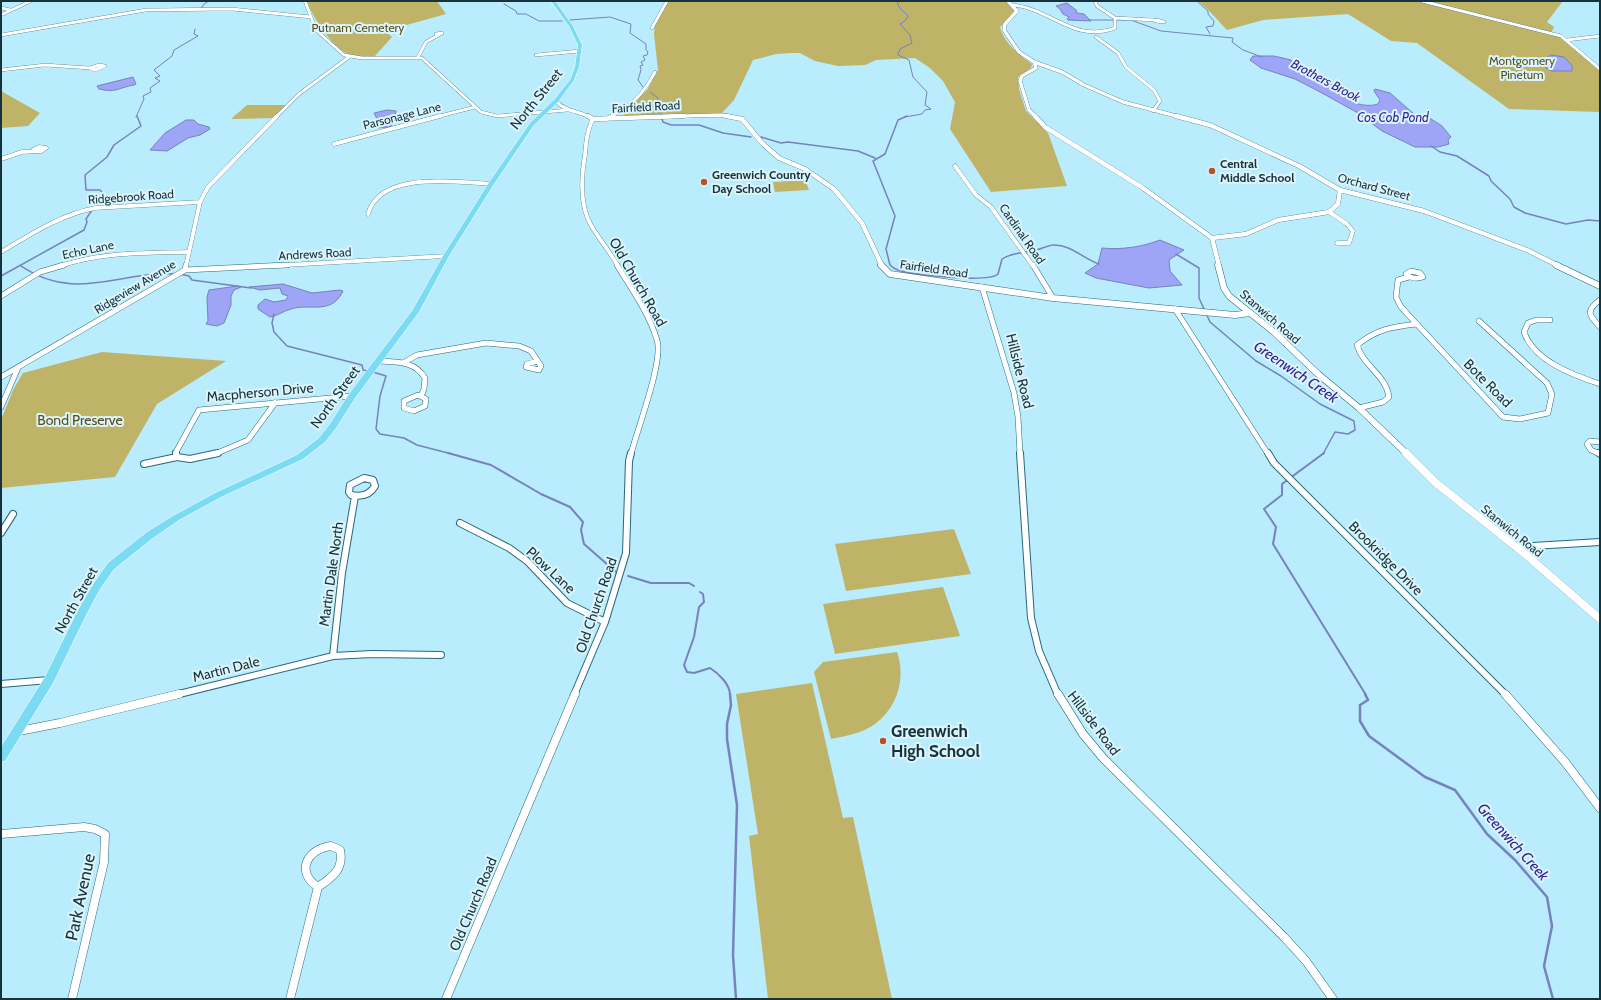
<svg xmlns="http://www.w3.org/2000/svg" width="1601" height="1000" font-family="Cabin,sans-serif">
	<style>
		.green { fill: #bfb368 }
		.water { fill: #9ea5f6; stroke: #7682be }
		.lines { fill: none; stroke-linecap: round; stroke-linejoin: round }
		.stream-far3 { stroke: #7682be; stroke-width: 1 }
		.stream-far2 { stroke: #7682be; stroke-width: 1.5 }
		.stream-far1 { stroke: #7682be; stroke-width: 2 }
		.stream { stroke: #7682be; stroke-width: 2.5 }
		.minor-far4-casing { stroke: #27697b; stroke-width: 3.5 }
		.minor-far3-casing { stroke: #27697b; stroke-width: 4.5 }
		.minor-far2-casing { stroke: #27697b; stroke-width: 6 }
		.minor-far1-casing { stroke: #27697b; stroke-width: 8 }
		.minor-casing { stroke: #27697b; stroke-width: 9 }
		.tertiary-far3-casing { stroke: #27697b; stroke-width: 4 }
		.tertiary-far2-casing { stroke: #27697b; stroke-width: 5 }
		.tertiary-far1-casing { stroke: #27697b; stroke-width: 7 }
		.tertiary-casing { stroke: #27697b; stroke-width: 8 }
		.primary-casing { stroke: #fff; stroke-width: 1 }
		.minor-far4 { stroke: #fff; stroke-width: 3 }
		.minor-far3 { stroke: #fff; stroke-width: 4 }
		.minor-far2 { stroke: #fff; stroke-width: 5 }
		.minor-far1 { stroke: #fff; stroke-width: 6 }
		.minor { stroke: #fff; stroke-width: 8 }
		.tertiary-far3 { stroke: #fff; stroke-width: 3.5 }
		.tertiary-far2 { stroke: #fff; stroke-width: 4.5 }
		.tertiary-far1 { stroke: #fff; stroke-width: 6 }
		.tertiary { stroke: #fff; stroke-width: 8 }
		.primary { fill: #7bdbf2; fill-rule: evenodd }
		.poi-dot { fill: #b8512a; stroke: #dcf5fd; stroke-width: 1.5 }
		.labels { text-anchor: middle; stroke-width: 4; stroke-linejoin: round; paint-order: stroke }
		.far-park-label { font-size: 12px; fill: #574f1c; stroke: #dcf5fd }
		.far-street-label { font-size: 12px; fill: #17323a; stroke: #dcf5fd }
		.far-poi-label { font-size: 12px; font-weight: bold; fill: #17323a; stroke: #dcf5fd; text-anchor: start }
		.far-water-label { font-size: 13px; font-style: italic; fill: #311e92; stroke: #dcf5fd }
		.street-label { font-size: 14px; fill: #17323a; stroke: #dcf5fd }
		.park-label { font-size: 14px; fill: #574f1c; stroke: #dcf5fd }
		.water-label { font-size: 15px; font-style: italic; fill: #311e92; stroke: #dcf5fd }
		.near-poi-label { font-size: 17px; font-weight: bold; fill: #17323a; stroke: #dcf5fd; text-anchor: start }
		.near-street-label { font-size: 17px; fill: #17323a; stroke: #dcf5fd }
	</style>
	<rect width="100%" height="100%" fill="#b9ecfd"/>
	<path class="green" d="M 307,1 L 437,1 L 446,14 L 385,31 L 392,37 L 374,57 C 366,56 353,58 346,53 C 330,44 313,18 307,1 Z
		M 668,1 L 1006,1 L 1015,12 L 1000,27 C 1004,43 1019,55 1032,64 L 1031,68 L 1018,77 L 1019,89 L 1026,111 L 1048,133 L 1067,186 L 991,192 L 950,129 L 955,102 L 943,81 L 930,68 L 915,58 L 876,60 L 865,65 L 838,66 L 815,61 L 800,53 L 792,53 L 776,54 L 753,60 L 734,100 L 721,114 L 624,116 L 623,112 L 647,90 L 658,70 L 654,34 L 655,22 Z
		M 1198,1 L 1563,1 L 1547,22 L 1554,27 L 1551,33 L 1566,40 L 1600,70 L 1600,112 L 1509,109 L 1417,43 L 1391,41 L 1348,14 L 1263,20 L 1227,30 C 1217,20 1210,10 1198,1 Z
		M 1,91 L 40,113 L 28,126 L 1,128 Z
		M 247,105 L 286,105 L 272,118 L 231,119 Z
		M 805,180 L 809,190 L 775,192 L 773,182 L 774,182 Z
		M 102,352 L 226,361 L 157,404 L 115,477 L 1,488 L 1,420 L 13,390 L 23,373 Z
		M 954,529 L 971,574 L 846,591 L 835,544 Z
		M 943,587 L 960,636 L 835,654 L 823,604 Z
		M 897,652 C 906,678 898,707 875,724 C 863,733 846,736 831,739 L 814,672 L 823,662 Z
		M 812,683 L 843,818 L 853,817 L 892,999 L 768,999 L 749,836 L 758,834 L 736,694 Z"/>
	<path class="water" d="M 1067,3 L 1076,10 L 1077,13 L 1084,14 L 1091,21 L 1068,20 L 1067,19 L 1069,17 L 1063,14 L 1060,9 L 1056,6 Z
		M 1551,55 L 1564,57 L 1572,65 L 1572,71 L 1552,71 L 1546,68 L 1543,60 Z
		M 1253,56 L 1274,56 L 1291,60 L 1296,70 L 1340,88 C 1344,91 1345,94 1348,98 C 1353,105 1370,107 1378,104 L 1380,100 L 1374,91 L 1375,89 L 1390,93 L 1414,114 L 1425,115 L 1442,126 L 1451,137 L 1448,140 L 1449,144 L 1438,147 L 1415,147 L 1382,131 L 1358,113 L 1322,93 L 1295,79 L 1261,68 L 1250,60 Z
		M 133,77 L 136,84 L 134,85 C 117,88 117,93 99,89 L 97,86 Z
		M 387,110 L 396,111 L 394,122 L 390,127 L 376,128 L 377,119 L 374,113 Z
		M 186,120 L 194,120 L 198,124 L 209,127 L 210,129 L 200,135 L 188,138 L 167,151 L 150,150 L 165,133 Z
		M 1160,240 L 1184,250 L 1169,260 L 1170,271 L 1182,285 L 1149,288 L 1096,278 L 1085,273 L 1098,264 L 1102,248 C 1121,250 1142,247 1160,240 Z
		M 283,284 L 312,293 L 340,290 L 343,291 L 342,293 C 330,315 310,303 291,309 C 283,311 278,316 270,317 L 258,309 L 258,305 L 265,299 L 274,302 L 286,300 L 288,296 L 282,294 L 280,288 L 260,290 L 249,287 Z
		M 238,286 L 241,287 L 234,290 L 231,296 L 231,305 L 224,323 L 217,326 L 206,324 L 208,321 L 207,297 L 209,290 Z"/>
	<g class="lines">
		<path class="stream-far3" d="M 897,1 L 899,7 L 908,16 L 905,21 L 900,24 L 910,35 L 912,43 L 900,49 L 898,55 L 909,60 L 913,77 L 927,92 L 925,105 L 931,109 L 925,110 L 922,114 L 905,117
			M 1197,1 L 1208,11 L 1208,14 L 1214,21 L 1213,26 L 1206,27 L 1210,34
			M 504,4 L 516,11 L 517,14 L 526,14 L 539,21 L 562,21
			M 201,9 L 204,4 L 209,1
			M 570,20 L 610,17 L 631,24 L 630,33 L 646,44 L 646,50 L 648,52 L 647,55 L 643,56 L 645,60 L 641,62 L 643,65 L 640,66 L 641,70 L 638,80 L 643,87
			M 1089,20 L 1127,20
			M 1131,20 L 1161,31 L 1233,38 L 1232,42 L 1243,50 L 1262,57
			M 650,92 L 658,98 L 657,104 L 661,115
			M 136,117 L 144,99 L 143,96 L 151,92 L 150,88 L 160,81 L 155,78 L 160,76 L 154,70 L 172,56 L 174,50 L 198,36 L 194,34 L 195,29"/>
		<path class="stream-far2" d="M 907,116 L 898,120 L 885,154 L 873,161 L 895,216 L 886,249 L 890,265 C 892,267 895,269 898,270 C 912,275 988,283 998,274 L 1002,259 C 1011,253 1022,253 1032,251 C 1039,250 1046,246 1053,245 C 1070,244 1084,259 1099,264
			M 662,119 L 663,122 L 671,125 L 699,125 L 723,133 L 751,137
			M 761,137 L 781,143 L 788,142 L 858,151 L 875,158
			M 1431,146 L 1440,152 L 1457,156 L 1489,176 L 1491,181 L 1510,199 L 1514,207 L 1525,213 L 1566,224 L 1588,220 L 1600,221
			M 96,206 L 104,195 L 100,190 L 86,190 L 85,175 L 107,157 L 114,145 L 141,126 L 137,116
			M 1176,254 L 1199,268 L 1199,298 L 1210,322 L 1256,361 L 1281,376 L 1320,404 L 1354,421 L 1355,430 L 1348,434 L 1335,432 L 1323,454
			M 21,266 C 76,303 117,271 176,274
			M 180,274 L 189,276 L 192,280 L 251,288
			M 1,276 L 84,230 L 87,222 L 86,219 L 92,210
			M 274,314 L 272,323 L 274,332 L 287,346 L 362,365 L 363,370 L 368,371
			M 373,372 L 386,376 L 380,396 L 376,429 L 380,434 L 404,438 L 417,445 L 452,454"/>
		<path class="stream-far1" d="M 448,453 L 491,465 L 541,494 L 570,507 L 583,522 L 581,530 L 584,544 L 616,572
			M 1324,453 L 1282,484 L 1282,495 L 1264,509 L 1276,527 L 1273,544 L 1366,695
			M 628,576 L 651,583 L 689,583 L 694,586
			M 700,592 L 703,594 L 704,602 L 699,607 L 694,637 L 684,665 L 687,672 L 694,673 L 710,668 C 718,673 730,684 730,695"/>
		<path class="stream" d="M 730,694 L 731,705 L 727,724 L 727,739 L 737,805 L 733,955 L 736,999
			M 1365,694 L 1368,700 L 1360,705 L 1360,721 L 1369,736 L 1425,777 L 1455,790 L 1487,834 L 1515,860 L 1547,897 L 1552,926 L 1544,966 L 1553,999"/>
		<g class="minor-far4-casing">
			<path id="minor-far4" d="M 305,1 L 316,30 L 344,55 L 362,58 L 422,58 L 481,112 L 497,116 L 568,110
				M 1422,1 L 1561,36 L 1600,69
				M 1014,5 C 1053,10 1074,43 1115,28 L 1115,18 L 1097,6 L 1095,1
				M 1,8 L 11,10
				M 1,15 L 31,1
				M 1115,18 L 1155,20
				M 1157,20 L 1164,22 L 1155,21 Z
				M 652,28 L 667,1
				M 1,35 L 146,10 L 232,9 L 311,17
				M 1096,37 L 1118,53 L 1126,67 L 1154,90 L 1160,101 L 1153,111
				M 1567,40 L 1600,36
				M 536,55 L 580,51
				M 418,57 L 426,42 L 442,33 L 436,34 L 437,35
				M 99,65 L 105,66 L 95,70 L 90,68 Z
				M 1,70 L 45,65 L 90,68
				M 276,117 L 299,94 L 349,57
				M 436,117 L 475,107
				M 610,117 C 631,107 644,93 655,72"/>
		</g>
		<g class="minor-far3-casing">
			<path id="minor-far3" d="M 593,119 C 587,130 586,143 585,155 C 581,178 579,206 592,227 C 600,240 610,252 618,266
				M 606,119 L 612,116
				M 334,144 L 440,116
				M 1,159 L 22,152 L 41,151 L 46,148 L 39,147 L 33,150
				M 955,166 L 976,195 L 991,207 L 1033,266
				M 1329,212 L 1347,224 L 1353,231 L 1349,243 L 1337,243
				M 368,214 C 380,170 458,182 491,184
				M 1,252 C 31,234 60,215 95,208 L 200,202
				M 60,266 C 102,252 144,253 187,252
				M 186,266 L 200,202 L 208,187 L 277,116
				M 268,266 L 446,256"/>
		</g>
		<g class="minor-far2-casing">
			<path id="minor-far2" d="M 617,265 C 631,288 649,313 657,340 C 664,360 637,430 631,454
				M 1033,265 L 1053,298
				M 185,270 L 287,265
				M 1411,271 L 1420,273 L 1423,277 C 1417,279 1411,279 1406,274 Z
				M 1409,277 L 1398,280 L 1396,297 L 1401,307 L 1503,417 L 1520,419 L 1548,413 L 1552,394 L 1547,383 L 1479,321
				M 982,287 L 1014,393 L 1018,417 L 1020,454
				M 1,296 L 40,272 L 64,265
				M 1600,300 C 1585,311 1589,315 1600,327
				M 1175,309 L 1268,454
				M 1550,320 L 1536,320 L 1528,323 L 1524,332 C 1534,361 1573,375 1600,384
				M 379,361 C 397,362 415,361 425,378 L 424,389 L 421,396
				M 403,363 L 417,355 L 486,343 L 519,346 L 531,351 L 541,366 L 539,370 L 526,367 L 527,364 L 537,361
				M 1,377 L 185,270 L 186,265
				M 418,395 L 426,399 L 425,406 L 414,411 L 404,408 L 404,401 Z
				M 1,407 L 18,368
				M 1359,408 L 1383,402 L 1389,397 C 1386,375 1363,366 1357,345 C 1377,329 1392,327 1416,324
				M 1600,442 L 1590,441 L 1587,444 L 1591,450 L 1600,454
				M 176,454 L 176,452 L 199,410 L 352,396
				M 215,454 L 248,440 L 275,403"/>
		</g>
		<g class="minor-far1-casing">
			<path id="minor-far1" d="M 176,453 L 177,457
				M 1020,453 L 1031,618 L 1039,651 L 1058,695
				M 1268,453 L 1274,463 L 1506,695
				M 1599,453 L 1600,454
				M 144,464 L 177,457 L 190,459 L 218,453
				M 364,478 L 373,480 L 375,486 C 370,495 361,497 351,495 L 349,492 L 350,485 Z
				M 460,523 L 509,548 L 527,561 L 567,603 L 605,622
				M 1,533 L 13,514
				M 1516,547 L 1600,542
				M 333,656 L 342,573 L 355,496
				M 1,684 L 49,680
				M 175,695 L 333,656 L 372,654 L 441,655
				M 574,695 L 605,622 L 626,553 L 629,461 L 631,453"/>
		</g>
		<g class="minor-casing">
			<path id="minor" d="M 1058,694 L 1083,734 L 1103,758 L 1284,937 L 1306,961 L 1333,999
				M 1505,694 L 1565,762 L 1600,808
				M 19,731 L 60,723 L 179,694
				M 1,834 L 84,827 L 95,829 L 105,834 L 104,862 L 72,999
				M 331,846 L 340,850 C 344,869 333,877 318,887 C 295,872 307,849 331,846 Z
				M 290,999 L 318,887
				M 446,999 L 575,694"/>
		</g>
		<g class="tertiary-far3-casing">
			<path id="tertiary-far3" d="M 1008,1 L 1017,11 L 1005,24 L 1004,30 L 1019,52 L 1034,62 L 1036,68 L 1022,76 L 1020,81 L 1029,110 L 1036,117
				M 1034,62 L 1062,72 L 1084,85 L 1123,102 L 1180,117
				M 556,101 C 564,111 578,111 590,117
				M 652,117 L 720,115 L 732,117"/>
		</g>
		<g class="tertiary-far2-casing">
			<path id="tertiary-far2" d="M 588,116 L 593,119 L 684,116
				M 726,116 L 742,119 L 763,144 L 779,158 L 805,169 L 834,189 L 862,223 L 882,266
				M 1035,116 L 1045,127 L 1143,188 L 1212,238 L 1219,266
				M 1176,116 L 1210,125 L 1299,166 L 1340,190 L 1424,211 L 1527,250 L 1559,266
				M 1212,238 L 1246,234 L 1278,220 L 1329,212 L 1338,204 L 1340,190"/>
		</g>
		<g class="tertiary-far1-casing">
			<path id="tertiary-far1" d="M 881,265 L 890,274 L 1053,298 L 1235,315 L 1250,313
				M 1218,265 L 1224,288 L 1229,296 L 1274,332 L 1318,374 L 1359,408 L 1407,454
				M 1556,265 L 1600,286"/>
		</g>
		<g class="tertiary-casing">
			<path id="tertiary" d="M 1406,453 L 1436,483 L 1525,554 L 1600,619"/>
		</g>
		<g class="primary-casing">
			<path id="primary" d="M 551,1 L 555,1 L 573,26 L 582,45 L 579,67 L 574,80 L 558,102 L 534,125 L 494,184 L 449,256 L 419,312 L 355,398 L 336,428 L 325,442 L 303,459 L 221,497 L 179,520 L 153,538 L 114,569 L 100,589 L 87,613 L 53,683 L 5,761 L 1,762 L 1,747 L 45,677 L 79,608 L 94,583 L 108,563 L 147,532 L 173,516 L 215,493 L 297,455 L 319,438 L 330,424 L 349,394 L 412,311 L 443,256 L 488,184 L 530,123 L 554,100 L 570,80 L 575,67 L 578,45 L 569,26 Z"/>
		</g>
		<use href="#minor-far4" class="minor-far4"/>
		<use href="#minor-far3" class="minor-far3"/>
		<use href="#minor-far2" class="minor-far2"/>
		<use href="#minor-far1" class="minor-far1"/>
		<use href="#minor" class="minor"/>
		<use href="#tertiary-far3" class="tertiary-far3"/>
		<use href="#tertiary-far2" class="tertiary-far2"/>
		<use href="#tertiary-far1" class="tertiary-far1"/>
		<use href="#tertiary" class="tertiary"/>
		<use href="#primary" class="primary"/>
	</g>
	<g class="poi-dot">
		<circle cx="1212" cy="171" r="4"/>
		<circle cx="704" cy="182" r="4"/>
		<circle cx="883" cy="741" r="4"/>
	</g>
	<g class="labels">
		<g class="far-park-label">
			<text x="358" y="32">Putnam Cemetery</text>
			<text x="1522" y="65">Montgomery<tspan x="1522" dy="14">Pinetum</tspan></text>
		</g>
		<g class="far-street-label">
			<text transform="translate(646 107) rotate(-3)" y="4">Fairfield Road</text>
			<text transform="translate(402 116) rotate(-14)" y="4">Parsonage Lane</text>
			<text transform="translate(1374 187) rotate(15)" y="4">Orchard Street</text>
			<text transform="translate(131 197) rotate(-4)" y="4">Ridgebrook Road</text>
			<text transform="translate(1022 234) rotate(55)" y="4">Cardinal Road</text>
			<text transform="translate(88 250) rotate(-12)" y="4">Echo Lane</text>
			<text transform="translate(315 254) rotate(-3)" y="4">Andrews Road</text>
			<text transform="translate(934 269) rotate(8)" y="4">Fairfield Road</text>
			<text transform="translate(135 287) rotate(-31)" y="4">Ridgeview Avenue</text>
			<text transform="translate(1270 317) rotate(41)" y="4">Stanwich Road</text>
			<text transform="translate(1512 531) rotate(39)" y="4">Stanwich Road</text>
		</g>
		<g class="far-poi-label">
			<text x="1220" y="168">Central<tspan x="1220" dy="14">Middle School</tspan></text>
			<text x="712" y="179">Greenwich Country<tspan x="712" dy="14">Day School</tspan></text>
		</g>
		<g class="far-water-label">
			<text transform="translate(1326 80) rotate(28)" y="5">Brothers Brook</text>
			<text x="1393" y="122">Cos Cob Pond</text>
		</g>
		<g class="street-label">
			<text transform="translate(536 99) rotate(-51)" y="5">North Street</text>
			<text transform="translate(638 282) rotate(60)" y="5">Old Church Road</text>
			<text transform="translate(1020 371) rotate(76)" y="5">Hillside Road</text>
			<text transform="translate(1488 383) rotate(45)" y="5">Bote Road</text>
			<text transform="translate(260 392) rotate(-5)" y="5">Macpherson Drive</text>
			<text transform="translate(335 397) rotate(-54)" y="5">North Street</text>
			<text transform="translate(1386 558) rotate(45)" y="5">Brookridge Drive</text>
			<text transform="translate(551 570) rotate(43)" y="5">Plow Lane</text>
			<text transform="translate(331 574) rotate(-82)" y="5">Martin Dale North</text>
			<text transform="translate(76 600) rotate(-61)" y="5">North Street</text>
			<text transform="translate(596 605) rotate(-71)" y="5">Old Church Road</text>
			<text transform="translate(226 669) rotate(-14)" y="5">Martin Dale</text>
			<text transform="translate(1094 723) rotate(53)" y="5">Hillside Road</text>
			<text transform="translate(473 904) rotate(-67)" y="5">Old Church Road</text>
		</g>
		<g class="park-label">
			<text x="80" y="425">Bond Preserve</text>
		</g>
		<g class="water-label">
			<text transform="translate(1296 372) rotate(34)" y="5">Greenwich Creek</text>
			<text transform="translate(1513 842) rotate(48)" y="5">Greenwich Creek</text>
		</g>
		<g class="near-poi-label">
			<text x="891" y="737">Greenwich<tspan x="891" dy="20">High School</tspan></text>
		</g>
		<g class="near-street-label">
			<text transform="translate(80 897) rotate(-78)" y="6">Park Avenue</text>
		</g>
	</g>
	<rect width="1601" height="1000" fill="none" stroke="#17323a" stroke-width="4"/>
</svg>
